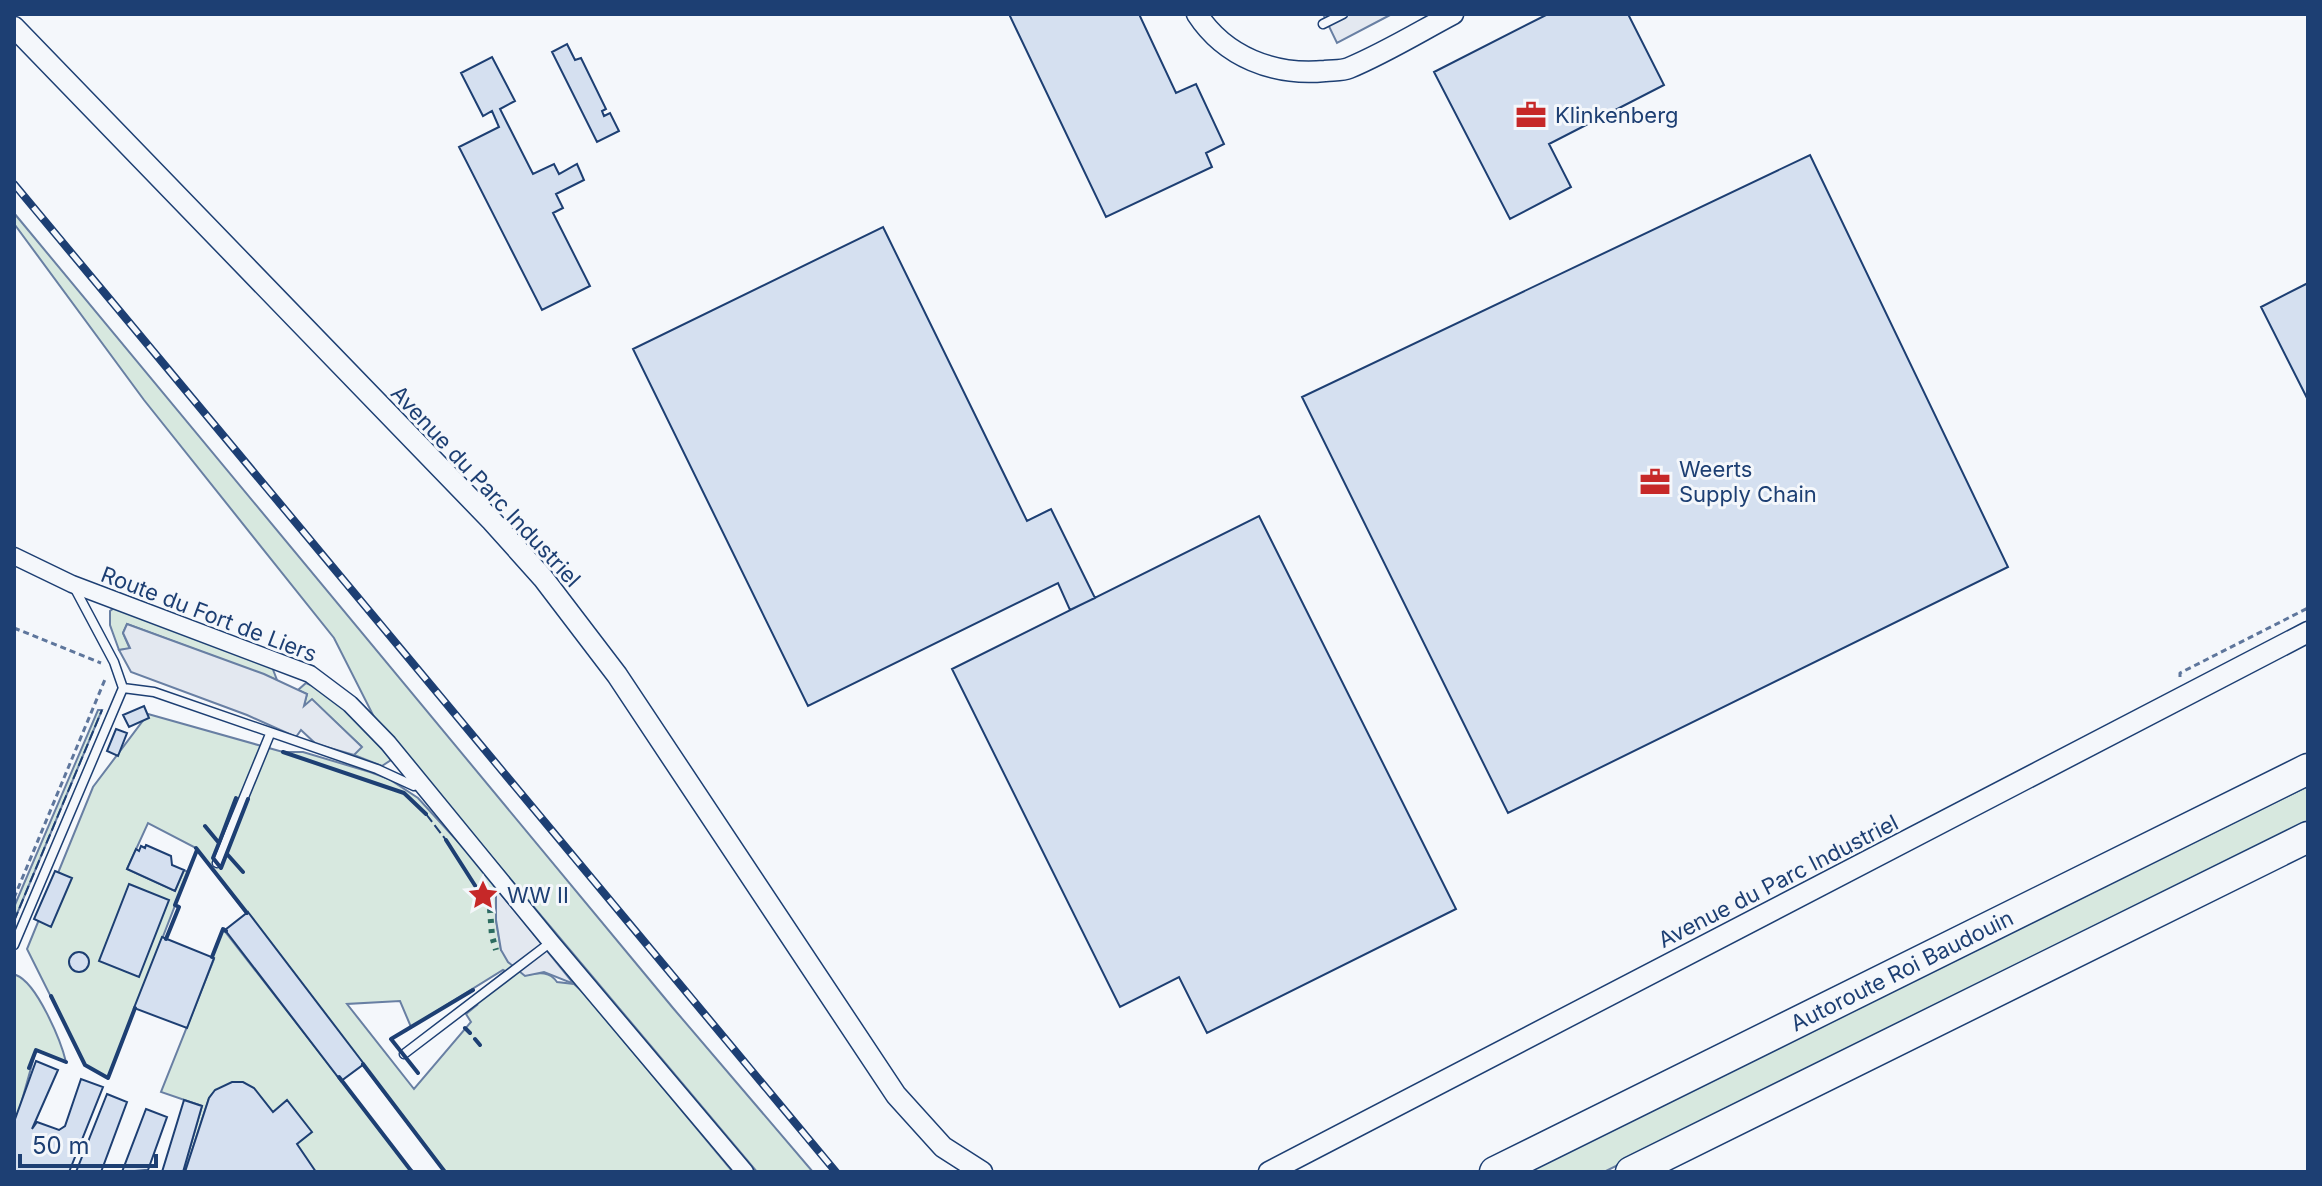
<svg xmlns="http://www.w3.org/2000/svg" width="2322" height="1186" font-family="Inter,sans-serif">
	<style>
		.green { fill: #d7e8df; stroke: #687fa3; stroke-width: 2; fill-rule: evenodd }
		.parking { fill: #e3e8f0; stroke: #687fa3; stroke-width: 2 }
		.building { fill: #d5e0f0; stroke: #1d3f73; stroke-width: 2 }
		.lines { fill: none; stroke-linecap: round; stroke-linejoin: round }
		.service-casing { stroke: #1d3f73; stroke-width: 11 }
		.minor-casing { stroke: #1d3f73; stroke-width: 19 }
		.tertiary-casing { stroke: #1d3f73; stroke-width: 23 }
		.motorway-casing { stroke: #1d3f73; stroke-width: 33 }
		.path { stroke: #5e769c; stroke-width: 3; stroke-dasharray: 6 4; stroke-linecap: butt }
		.service { stroke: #f4f7fb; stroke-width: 8 }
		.minor { stroke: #f4f7fb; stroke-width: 16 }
		.tertiary { stroke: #f4f7fb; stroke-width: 20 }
		.motorway { stroke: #f4f7fb; stroke-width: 30 }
		.rail-casing { stroke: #1d3f73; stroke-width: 8 }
		.rail { stroke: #f4f7fb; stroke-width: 5; stroke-dasharray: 15; stroke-linecap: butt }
		.hedge { stroke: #2c6c60; stroke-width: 6; stroke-dasharray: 4 6; stroke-linecap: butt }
		.fence { stroke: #1d3f73; stroke-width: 2; stroke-dasharray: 10 4; stroke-linecap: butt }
		.wall { stroke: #1d3f73; stroke-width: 4 }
		.labels { text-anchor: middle; stroke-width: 6; stroke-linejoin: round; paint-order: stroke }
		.poi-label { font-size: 22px; fill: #1d3f73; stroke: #f4f7fb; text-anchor: start }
		.street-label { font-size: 22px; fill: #1d3f73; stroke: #f4f7fb }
	</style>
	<rect width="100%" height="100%" fill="#f4f7fb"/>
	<path class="green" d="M 14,213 L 673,1008 L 813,1172 L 757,1172 L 374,717 L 334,638 L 144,400 L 15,225 Z
		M 114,608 L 272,667 L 277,680 L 127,624 L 123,633 L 130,649 L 119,650 L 110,625 L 110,611 Z
		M 306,683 C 341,696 368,732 391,760 L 382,766 L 354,755 L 361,746 L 312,700 L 303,708 L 307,694 L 298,690 Z
		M 98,710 L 102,710 L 14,921 L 14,907 Z
		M 148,714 L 283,752 L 303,752 L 370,772 L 389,779 L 418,798 L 482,868 L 496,888 L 496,920 L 501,950 L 525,975 C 538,973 549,970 557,982 L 574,984 L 584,993 L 733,1172 L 445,1172 L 196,848 L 148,823 L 127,869 L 175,891 L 184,870 L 188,872 L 108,1078 L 85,1065 L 27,949 L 93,787 ZM 503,970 L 505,971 L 469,1001 L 477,1005 L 466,1014 L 471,1022 L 414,1089 L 347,1004 L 400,1001 L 411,1027 Z
		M 2308,786 L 2308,823 L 1604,1172 L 1524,1172 Z
		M 223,929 L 411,1170 L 415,1172 L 298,1172 L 216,1090 L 209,1098 L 185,1172 L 183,1172 L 202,1106 L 161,1092 L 214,959 L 212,957 Z
		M 16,975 C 37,983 61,1041 66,1062 L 36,1050 L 17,1118 L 14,1122 L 14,976 Z"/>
	<path class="parking" d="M 1323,14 L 1392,14 L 1337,43 Z
		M 127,624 L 264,674 L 307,694 L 304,706 L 312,699 L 362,747 L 354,755 L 316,744 L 301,730 L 296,737 L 247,715 L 131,672 L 119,650 L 130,648 L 123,633 Z
		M 496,888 L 574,984 L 544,972 L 525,976 L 508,962 L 501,950 L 496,920 Z"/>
	<path class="building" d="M 1009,14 L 1139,14 L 1176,93 L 1196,84 L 1224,144 L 1206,153 L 1212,167 L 1106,217 Z
		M 1548,14 L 1628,14 L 1664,85 L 1549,144 L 1571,187 L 1510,219 L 1434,72 Z
		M 567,44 L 575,60 L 581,58 L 606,109 L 602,111 L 604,116 L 610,113 L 619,131 L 597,142 L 552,52 Z
		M 492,57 L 515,101 L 500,109 L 533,174 L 554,164 L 559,174 L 577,164 L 584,180 L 556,194 L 563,208 L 553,213 L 590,286 L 542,310 L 459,147 L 499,127 L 492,111 L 483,116 L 461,73 Z
		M 1810,155 L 2008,567 L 1508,813 L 1302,397 Z
		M 883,227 L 1027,521 L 1051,509 L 1095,598 L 1070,610 L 1058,583 L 808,706 L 633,349 Z
		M 2308,283 L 2308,400 L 2261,307 Z
		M 1259,516 L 1456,909 L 1207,1033 L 1179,977 L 1120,1007 L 952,669 Z
		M 144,706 L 149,718 L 129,727 L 123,715 Z
		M 116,729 L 127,733 L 118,756 L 107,751 Z
		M 146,845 L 171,856 L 172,865 L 184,870 L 175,891 L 127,869 L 136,849 L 139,851 L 141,846 L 145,848 Z
		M 55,871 L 72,878 L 51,927 L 34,919 Z
		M 129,884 L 169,900 L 139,977 L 99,961 Z
		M 248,912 L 364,1064 L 341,1081 L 225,930 Z
		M 162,937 L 214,958 L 187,1028 L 134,1008 Z
		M69 962a10 10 0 1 1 20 0a10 10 0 1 1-20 0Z
		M 36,1061 L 58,1070 L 32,1129 L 37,1122 L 59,1130 L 65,1126 L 81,1079 L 103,1087 L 69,1172 L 14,1172 L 14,1122 Z
		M 232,1082 L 243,1082 L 254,1088 L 273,1112 L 287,1100 L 312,1132 L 297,1144 L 316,1172 L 185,1172 L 209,1098 L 215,1090 Z
		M 107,1094 L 127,1102 L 101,1172 L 76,1172 Z
		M 184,1100 L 202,1106 L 183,1172 L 162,1172 Z
		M 146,1109 L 167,1117 L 148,1170 L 122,1172 Z"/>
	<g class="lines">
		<g class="service-casing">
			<path id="service" d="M 1323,24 L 1343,14
				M 73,585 L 114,662 L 123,688 L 154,692 L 377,769 L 414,786 L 420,783
				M 217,863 L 270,734
				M 14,945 L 123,688
				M 404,1054 L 551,942"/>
		</g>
		<g class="minor-casing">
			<path id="minor" d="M 14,556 L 72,584 L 310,674 L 350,704 L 388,743 L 551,942 L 745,1172"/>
		</g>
		<g class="tertiary-casing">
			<path id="tertiary" d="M 1197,14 C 1225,57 1274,76 1325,71 C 1333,70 1342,71 1349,68 C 1385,53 1419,32 1453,14
				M 14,27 L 492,521 L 543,578 L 617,675 L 896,1095 L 943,1147 L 982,1172
				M 1269,1172 L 2308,632"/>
		</g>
		<g class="motorway-casing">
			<g id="motorway">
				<path id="s1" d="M 1495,1172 L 2308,769"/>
				<path d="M 1631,1172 L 2308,837"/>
			</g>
		</g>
		<path class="path" d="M 14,628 L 101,663
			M 2180,677 L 2180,673 L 2308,608
			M 14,898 L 106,677"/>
		<use href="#service" class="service"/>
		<use href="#minor" class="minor"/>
		<use href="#tertiary" class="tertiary"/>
		<use href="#motorway" class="motorway"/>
		<g class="rail-casing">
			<path id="rail" d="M 14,184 L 836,1172"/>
		</g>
		<use href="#rail" class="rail"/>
		<path class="hedge" d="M 490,909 L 492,936 L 496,950"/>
		<path class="fence" d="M 426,814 L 446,840
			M 14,921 L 102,710"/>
		<path class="wall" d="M 283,752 L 404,793 L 426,814
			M 205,826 L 219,843 L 213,858 L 221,868 L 248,799
			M 446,840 L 490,909
			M 219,843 L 236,798
			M 196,848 L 247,913
			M 227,854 L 243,872
			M 166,939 L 179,907 L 175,905 L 197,850
			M 212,957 L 223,929 L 226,931
			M 51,996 L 85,1065 L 108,1078 L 135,1008
			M 465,1028 L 470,1033
			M 475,1039 L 480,1045
			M 363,1064 L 445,1172
			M 29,1068 L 36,1050 L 66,1062
			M 418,1073 L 391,1039 L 473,990
			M 339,1077 L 412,1172"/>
	</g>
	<defs>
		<g id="office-bare" transform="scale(2.4)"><path d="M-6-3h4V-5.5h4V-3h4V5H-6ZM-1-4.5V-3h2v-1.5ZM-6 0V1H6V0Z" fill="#c62828" stroke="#f4f7fb" stroke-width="2.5" paint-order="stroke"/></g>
		<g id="sight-bare" transform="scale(2.4)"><path d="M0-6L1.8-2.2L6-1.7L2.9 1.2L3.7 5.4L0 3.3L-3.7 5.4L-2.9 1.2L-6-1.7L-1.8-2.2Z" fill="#c62828" stroke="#f4f7fb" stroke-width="2.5" paint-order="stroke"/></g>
	</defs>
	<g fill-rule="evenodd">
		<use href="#office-bare" x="1531" y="115"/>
		<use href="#office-bare" x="1655" y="482"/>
		<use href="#sight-bare" x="483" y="895"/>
	</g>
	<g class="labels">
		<g class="poi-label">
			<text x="1555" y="123">Klinkenberg</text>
			<text x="1679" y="477">Weerts<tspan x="1679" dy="25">Supply Chain</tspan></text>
			<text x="507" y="903">WW II</text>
		</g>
		<g class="street-label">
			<text transform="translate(486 486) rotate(47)" y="8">Avenue du Parc Industriel</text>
			<text transform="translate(209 614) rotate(21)" y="8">Route du Fort de Liers</text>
			<text transform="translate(1778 881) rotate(-27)" y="8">Avenue du Parc Industriel</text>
			<text dy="8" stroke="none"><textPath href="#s1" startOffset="454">Autoroute Roi Baudouin</textPath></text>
		</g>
	</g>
	<rect width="2322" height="1186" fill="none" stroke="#1d3f73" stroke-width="32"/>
	<path d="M20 1154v12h136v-12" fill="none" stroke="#1d3f73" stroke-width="4"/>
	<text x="32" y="1154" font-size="24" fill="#1d3f73" stroke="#f4f7fb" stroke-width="6" paint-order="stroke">50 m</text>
</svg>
